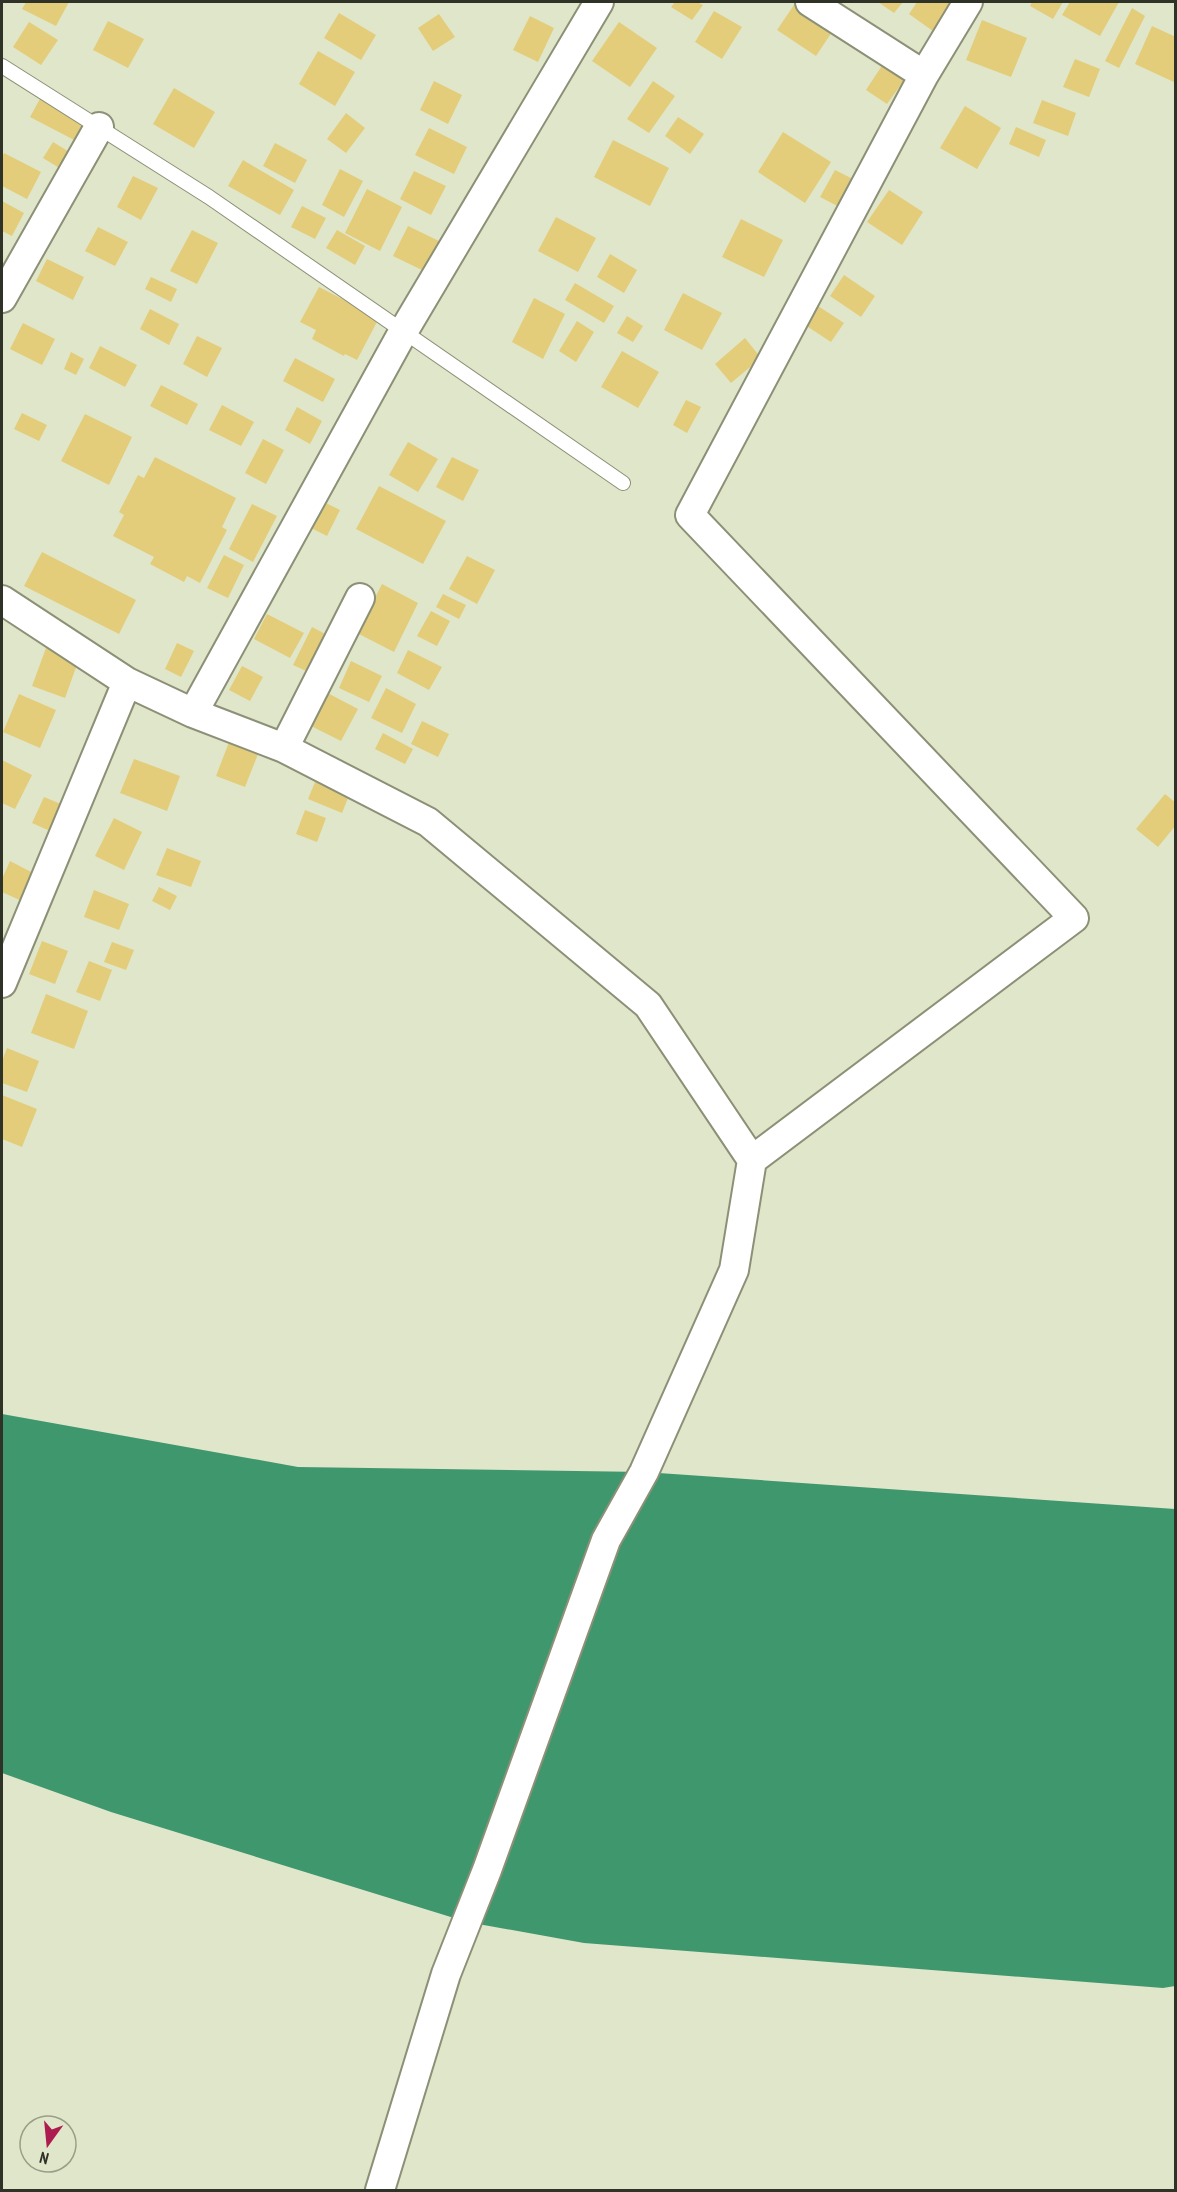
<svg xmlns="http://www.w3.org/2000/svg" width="1177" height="2192" font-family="'PT Sans Narrow',sans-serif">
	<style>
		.water { fill: #3f976e }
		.building { fill: #e3cd7a }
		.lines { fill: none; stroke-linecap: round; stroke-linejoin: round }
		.lane-casing { stroke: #8b9076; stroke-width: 16 }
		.street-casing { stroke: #8b9076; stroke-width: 32 }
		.lane { stroke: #fff; stroke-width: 14 }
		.street { stroke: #fff; stroke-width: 28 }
	</style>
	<rect width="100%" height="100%" fill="#e0e6c9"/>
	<path class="water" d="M 2,1414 L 298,1467 L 644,1472 L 1175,1509 L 1175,1986 L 1163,1988 L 584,1943 L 467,1922 L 111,1812 L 2,1773 Z"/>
	<path class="building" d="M 26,2 L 69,2 L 56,26 L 22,9 Z
		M 675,2 L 697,2 L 703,5 L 692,20 L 671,7 Z
		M 796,2 L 836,26 L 816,56 L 777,30 Z
		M 878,2 L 903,2 L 894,13 Z
		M 917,2 L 963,2 L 940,36 L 909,14 Z
		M 1032,2 L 1063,2 L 1053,19 L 1030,6 Z
		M 1070,2 L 1119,2 L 1100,36 L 1062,15 Z
		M 1132,8 L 1145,16 L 1119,68 L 1105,61 Z
		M 714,11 L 742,27 L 722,59 L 695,42 Z
		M 339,13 L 376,35 L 361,60 L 324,38 Z
		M 439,14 L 455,37 L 433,51 L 418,28 Z
		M 530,16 L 554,28 L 538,62 L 513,50 Z
		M 982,20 L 1027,38 L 1011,77 L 966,60 Z
		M 108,21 L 144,39 L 128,68 L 93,50 Z
		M 29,22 L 58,40 L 41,65 L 13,47 Z
		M 619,22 L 657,48 L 630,87 L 592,61 Z
		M 1152,26 L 1176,37 L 1176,83 L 1135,64 Z
		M 318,51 L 355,72 L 335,106 L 299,84 Z
		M 1075,59 L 1100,69 L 1089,97 L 1063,87 Z
		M 883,64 L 905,79 L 887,104 L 866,90 Z
		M 434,81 L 462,95 L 448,124 L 420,110 Z
		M 653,81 L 675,96 L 649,133 L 627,119 Z
		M 174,88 L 215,112 L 194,148 L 153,124 Z
		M 41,97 L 88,121 L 78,142 L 30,117 Z
		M 1042,100 L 1076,113 L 1068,136 L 1033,123 Z
		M 965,106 L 1001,128 L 977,169 L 940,148 Z
		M 346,113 L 365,128 L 346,153 L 327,139 Z
		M 678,117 L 704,134 L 690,154 L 665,136 Z
		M 1016,127 L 1046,140 L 1039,157 L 1009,144 Z
		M 429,128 L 467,147 L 454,174 L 415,155 Z
		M 783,132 L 831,162 L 805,203 L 758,172 Z
		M 613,140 L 669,168 L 650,206 L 594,177 Z
		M 53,142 L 71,153 L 61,169 L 43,158 Z
		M 275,143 L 307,160 L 295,183 L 263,166 Z
		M 4,153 L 41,172 L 27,199 L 2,186 L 2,158 Z
		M 243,160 L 294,190 L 280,215 L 228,186 Z
		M 340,169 L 363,181 L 344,217 L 322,205 Z
		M 835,170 L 863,184 L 849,212 L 820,197 Z
		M 414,171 L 446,186 L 431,215 L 400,199 Z
		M 133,176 L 158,188 L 141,220 L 117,207 Z
		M 367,189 L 402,207 L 380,251 L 345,233 Z
		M 889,190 L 923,212 L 902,245 L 867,222 Z
		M 2,201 L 24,213 L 12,236 L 2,231 Z
		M 302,206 L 326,218 L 315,239 L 291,227 Z
		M 556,217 L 596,238 L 578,272 L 538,251 Z
		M 741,219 L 783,240 L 764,277 L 722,257 Z
		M 408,226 L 439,241 L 424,271 L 393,256 Z
		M 98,227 L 128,242 L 115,266 L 85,251 Z
		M 192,230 L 218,243 L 197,284 L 170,271 Z
		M 337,230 L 365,246 L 355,265 L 326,248 Z
		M 610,254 L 637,270 L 624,293 L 597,277 Z
		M 47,259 L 84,277 L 73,300 L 36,281 Z
		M 844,275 L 875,296 L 861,317 L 830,296 Z
		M 151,277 L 177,289 L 171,302 L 145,289 Z
		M 575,283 L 614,306 L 604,323 L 565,300 Z
		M 319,287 L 379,318 L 357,360 L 345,354 L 344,356 L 312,339 L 316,330 L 300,322 Z
		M 683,293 L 722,313 L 702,350 L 664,330 Z
		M 534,298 L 565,314 L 543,359 L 512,342 Z
		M 815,304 L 844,323 L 831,342 L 802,323 Z
		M 150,309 L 179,324 L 169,345 L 140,329 Z
		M 627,316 L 643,326 L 633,342 L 617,333 Z
		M 577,321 L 594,332 L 576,362 L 559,351 Z
		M 23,323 L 55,339 L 42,365 L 10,349 Z
		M 197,336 L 222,348 L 207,377 L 183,364 Z
		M 745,338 L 761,358 L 731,383 L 715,364 Z
		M 100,346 L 137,365 L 125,387 L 89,368 Z
		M 622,351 L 659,372 L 638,408 L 601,387 Z
		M 71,352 L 84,359 L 76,375 L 64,369 Z
		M 295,358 L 335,379 L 323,402 L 283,381 Z
		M 161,385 L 198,404 L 187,425 L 150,406 Z
		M 686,400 L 701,407 L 687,433 L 673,425 Z
		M 222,405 L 254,422 L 241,446 L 209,430 Z
		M 297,407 L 322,421 L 310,444 L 285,430 Z
		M 22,413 L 47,425 L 39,441 L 14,429 Z
		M 85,414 L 132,437 L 109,485 L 61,461 Z
		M 263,439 L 284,450 L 266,484 L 245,473 Z
		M 408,442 L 438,459 L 418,492 L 389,475 Z
		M 155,457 L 236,498 L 222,527 L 227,530 L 200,583 L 187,576 L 184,582 L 150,564 L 154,557 L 113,536 L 124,515 L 119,512 L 138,475 L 144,478 Z
		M 452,457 L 479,470 L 463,501 L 436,487 Z
		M 379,486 L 446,521 L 423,564 L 356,529 Z
		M 318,499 L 340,510 L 327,536 L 305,525 Z
		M 252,504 L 277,516 L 253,562 L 229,549 Z
		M 42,552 L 136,600 L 119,634 L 24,586 Z
		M 224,555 L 244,565 L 228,598 L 207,588 Z
		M 467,556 L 495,570 L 477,604 L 449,589 Z
		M 382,584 L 418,603 L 394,652 L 357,633 Z
		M 443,594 L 466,605 L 459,619 L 436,607 Z
		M 431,611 L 450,621 L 437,646 L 417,636 Z
		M 267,614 L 304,633 L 290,658 L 254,639 Z
		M 312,627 L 333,638 L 315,675 L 293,665 Z
		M 177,643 L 194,651 L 181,677 L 165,669 Z
		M 46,648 L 79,659 L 65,698 L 32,686 Z
		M 408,650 L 442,667 L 429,690 L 397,673 Z
		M 351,661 L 382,676 L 369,702 L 339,688 Z
		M 242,666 L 263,677 L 250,701 L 229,690 Z
		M 318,688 L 358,709 L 341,741 L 301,721 Z
		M 386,688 L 416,704 L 402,733 L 371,718 Z
		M 19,694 L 56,710 L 40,748 L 3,732 Z
		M 422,721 L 449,734 L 438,757 L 411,744 Z
		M 383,733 L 413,749 L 405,764 L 375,749 Z
		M 231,737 L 260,749 L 245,787 L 216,776 Z
		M 134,759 L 180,776 L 167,811 L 120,793 Z
		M 2,760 L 32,775 L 15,809 L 2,803 Z
		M 318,775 L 352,788 L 342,813 L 308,799 Z
		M 1165,794 L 1176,803 L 1176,825 L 1158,847 L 1136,829 Z
		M 44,797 L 61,804 L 50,831 L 32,823 Z
		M 305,810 L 326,818 L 317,842 L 296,834 Z
		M 114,818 L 142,832 L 124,870 L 95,856 Z
		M 167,848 L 201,861 L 191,887 L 156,875 Z
		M 10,861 L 37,875 L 24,902 L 2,892 L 2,879 Z
		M 159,887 L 177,896 L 170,910 L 152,901 Z
		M 94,890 L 129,904 L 119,930 L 84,917 Z
		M 42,941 L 68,951 L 55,984 L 29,974 Z
		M 112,942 L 134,950 L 126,970 L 104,962 Z
		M 89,961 L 112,970 L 100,1001 L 76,992 Z
		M 46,994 L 88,1011 L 74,1049 L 31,1033 Z
		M 7,1048 L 39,1061 L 27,1092 L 2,1083 L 2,1061 Z
		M 2,1095 L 37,1109 L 22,1147 L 2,1139 Z"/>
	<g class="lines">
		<g class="lane-casing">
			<path id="lane" d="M 2,66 L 209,197 L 623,483"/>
		</g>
		<g class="street-casing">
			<path id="street" d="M 810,2 L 924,75
				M 2,298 L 99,127
				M 2,600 L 127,682 L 193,713 L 284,748 L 428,822 L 648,1005 L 752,1160 L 734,1270 L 644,1472 L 606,1540 L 487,1870 L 446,1974 L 380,2190
				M 193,713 L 403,332 L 599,2
				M 284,748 L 360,598
				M 2,983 L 127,682
				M 752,1160 L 1074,918 L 690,515 L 924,75 L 968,2"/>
		</g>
		<use href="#lane" class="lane"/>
		<use href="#street" class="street"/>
	</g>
	<rect width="1177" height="2192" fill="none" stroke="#2f3227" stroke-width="6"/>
	<g transform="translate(48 2144) rotate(195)"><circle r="28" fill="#e0e6c9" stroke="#999e88" stroke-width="1.5"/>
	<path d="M0-4.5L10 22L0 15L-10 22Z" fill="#ad1c4e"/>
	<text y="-9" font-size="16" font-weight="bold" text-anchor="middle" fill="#2f3227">N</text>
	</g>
</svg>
